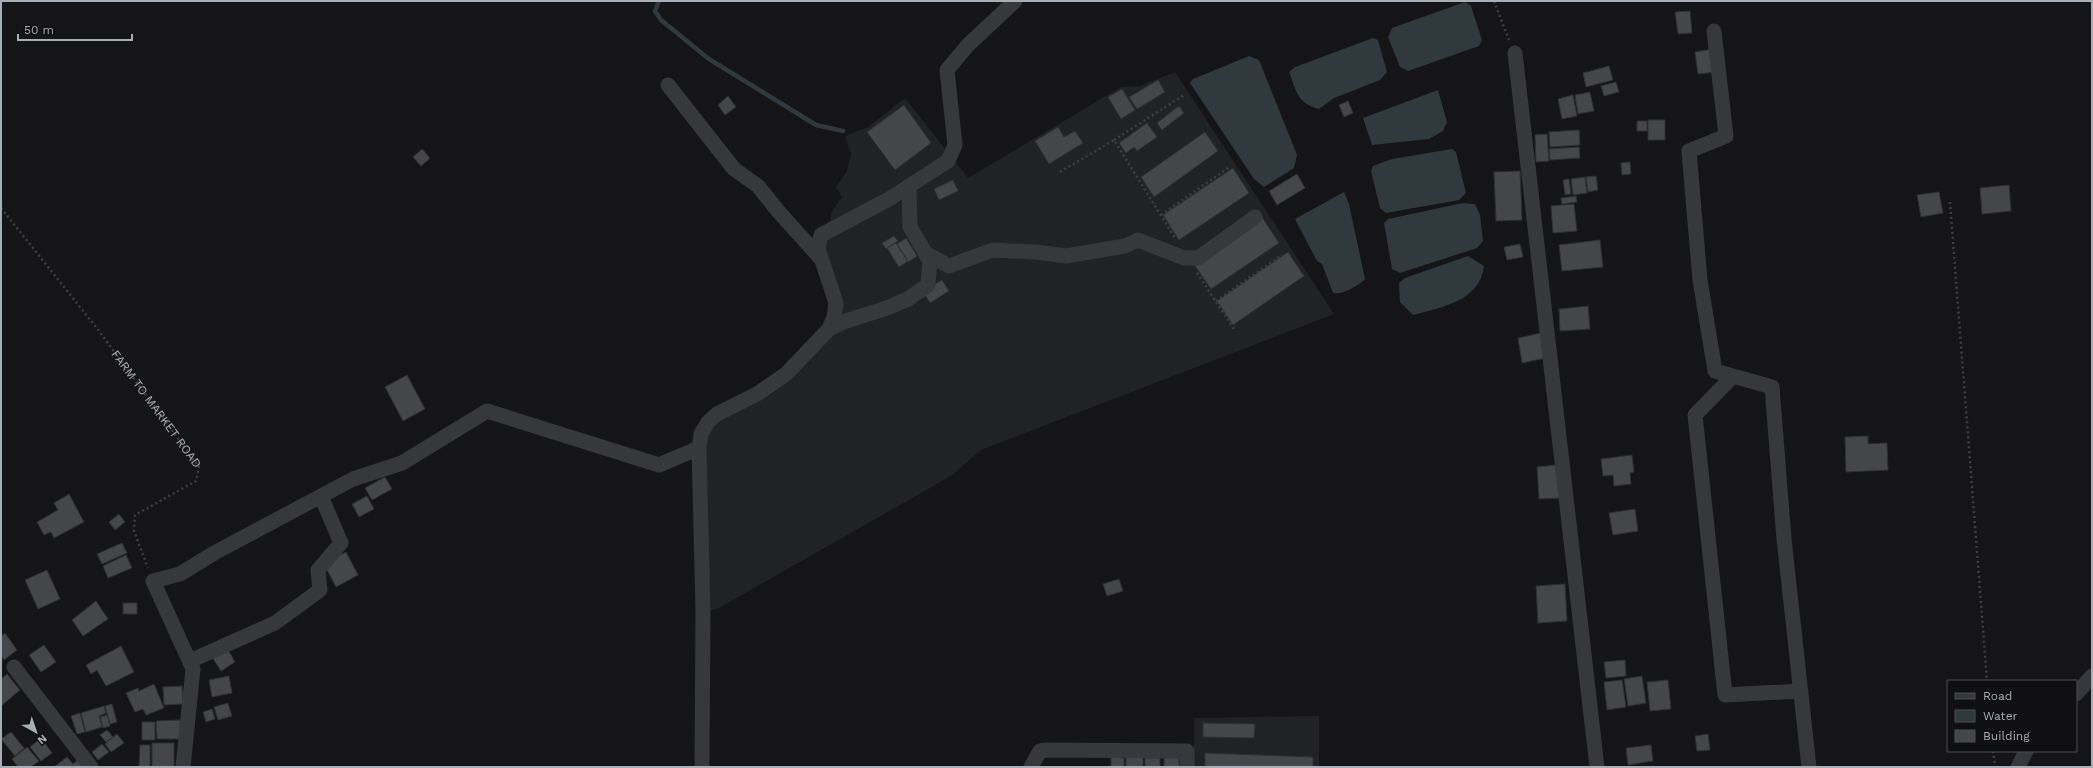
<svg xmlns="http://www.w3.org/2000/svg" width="2093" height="768" font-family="'Work Sans',sans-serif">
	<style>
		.built { fill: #212224 }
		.water { fill: #30393e }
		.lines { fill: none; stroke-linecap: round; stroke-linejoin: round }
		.stream { stroke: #30393e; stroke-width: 4.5 }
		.building { fill: #444649; stroke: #2f3032 }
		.path { stroke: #3d3f42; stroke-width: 2.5; stroke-dasharray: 2 3; stroke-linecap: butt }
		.minor { stroke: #36383b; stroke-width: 15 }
		.labels { text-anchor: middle; stroke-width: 4; stroke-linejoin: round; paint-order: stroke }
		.street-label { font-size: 12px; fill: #a8aeb5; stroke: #101012 }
	</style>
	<rect width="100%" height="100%" fill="#151517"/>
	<path class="built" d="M 1175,72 L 1334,314 L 981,450 L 951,476 L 717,609 L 707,611 L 703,434 L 831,332 L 824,251 L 832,211 L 842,197 L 836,187 L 847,171 L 851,154 L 845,136 L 868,127 L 905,98 L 968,178 L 1121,87 L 1140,86 Z
		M 1319,716 L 1319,767 L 1194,767 L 1194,718 Z"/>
	<path class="water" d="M 1465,2 L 1471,6 L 1482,40 L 1479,46 L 1408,71 L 1400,67 L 1388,37 L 1392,28 Z
		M 1373,38 L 1378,40 L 1387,72 L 1380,80 L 1334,98 L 1319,109 C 1297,103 1297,92 1289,72 L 1295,67 Z
		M 1249,56 L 1259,60 L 1297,155 L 1294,168 L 1264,187 L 1254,179 L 1190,83 L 1193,79 Z
		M 1438,90 L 1447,122 L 1443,131 L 1429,139 L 1372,145 L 1363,118 Z
		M 1452,149 L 1456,152 L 1466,193 L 1459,200 L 1386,213 L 1380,208 L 1371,171 L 1373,166 L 1392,159 Z
		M 1344,192 L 1349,204 L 1365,279 C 1358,286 1343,295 1333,293 L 1322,264 L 1317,261 L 1295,219 Z
		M 1463,203 L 1475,204 L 1480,215 L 1483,241 L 1477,248 L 1400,273 L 1392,269 L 1384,223 L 1388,219 Z
		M 1468,256 L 1484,266 C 1480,301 1442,307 1413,315 L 1400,302 L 1399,283 L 1405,278 Z"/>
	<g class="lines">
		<path class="stream" d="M 659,1 L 655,11 L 661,20 L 709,59 L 816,125 L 843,131"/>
	</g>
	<path class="building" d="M 1690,11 L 1692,33 L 1678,34 L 1675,12 Z
		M 1713,49 L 1716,72 L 1698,74 L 1695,52 Z
		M 1609,66 L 1613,80 L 1586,87 L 1583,73 Z
		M 1158,80 L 1165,92 L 1137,109 L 1129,97 Z
		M 1616,82 L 1619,92 L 1604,96 L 1601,86 Z
		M 1122,89 L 1135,110 L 1121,119 L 1108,97 Z
		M 1590,92 L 1594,111 L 1578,114 L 1575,95 Z
		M 1573,95 L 1577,116 L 1562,119 L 1558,99 Z
		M 728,96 L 736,107 L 725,115 L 718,105 Z
		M 1348,101 L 1353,113 L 1344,117 L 1339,105 Z
		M 904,105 L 931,143 L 895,170 L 867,132 Z
		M 1179,106 L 1184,113 L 1162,130 L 1157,123 Z
		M 1648,120 L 1665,120 L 1665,140 L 1648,140 Z
		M 1637,121 L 1647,121 L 1647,131 L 1637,131 Z
		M 1147,123 L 1157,137 L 1137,151 L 1134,147 L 1126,153 L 1119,143 Z
		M 1058,127 L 1064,137 L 1075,131 L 1083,143 L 1049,164 L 1035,141 Z
		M 1579,130 L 1580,145 L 1550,147 L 1549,132 Z
		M 1205,132 L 1218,151 L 1154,197 L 1141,177 Z
		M 1547,134 L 1549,161 L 1536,162 L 1535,135 Z
		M 1579,147 L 1580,158 L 1550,160 L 1549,149 Z
		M 422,149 L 430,158 L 421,166 L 413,157 Z
		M 1630,162 L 1631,174 L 1622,175 L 1621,163 Z
		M 1233,168 L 1249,193 L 1179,240 L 1163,215 Z
		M 1520,171 L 1522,220 L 1496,221 L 1494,172 Z
		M 1297,174 L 1305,188 L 1277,205 L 1269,191 Z
		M 1596,176 L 1598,190 L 1588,192 L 1586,177 Z
		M 1585,177 L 1587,193 L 1573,195 L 1571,179 Z
		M 1569,179 L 1571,194 L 1565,195 L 1563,180 Z
		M 953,180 L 958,191 L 939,200 L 934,189 Z
		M 2009,185 L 2011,211 L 1982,214 L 1980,188 Z
		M 1939,192 L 1943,213 L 1921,217 L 1917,195 Z
		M 1576,196 L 1577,202 L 1562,204 L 1561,198 Z
		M 1574,204 L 1577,231 L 1553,233 L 1551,206 Z
		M 1262,217 L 1279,243 L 1211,289 L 1193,263 Z
		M 894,236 L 898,241 L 886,249 L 882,243 Z
		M 906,238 L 917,256 L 908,262 L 897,244 Z
		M 1600,240 L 1603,267 L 1562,271 L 1559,245 Z
		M 896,243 L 908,261 L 899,267 L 887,248 Z
		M 1520,244 L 1523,257 L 1507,260 L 1504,247 Z
		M 1288,252 L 1304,276 L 1233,325 L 1217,301 Z
		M 942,280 L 949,291 L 930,303 L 923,291 Z
		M 1588,306 L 1590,329 L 1560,331 L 1559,309 Z
		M 1541,333 L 1546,358 L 1522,363 L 1518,338 Z
		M 407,375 L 425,409 L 403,421 L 385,387 Z
		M 1868,436 L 1868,444 L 1887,443 L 1888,470 L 1846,472 L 1845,437 Z
		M 1632,455 L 1634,472 L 1630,473 L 1631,484 L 1614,486 L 1613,475 L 1603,476 L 1601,459 Z
		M 1556,465 L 1560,498 L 1539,499 L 1537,467 Z
		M 385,477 L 392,489 L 372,500 L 365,488 Z
		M 69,494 L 84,522 L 54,538 L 51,532 L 44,535 L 37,522 L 58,510 L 54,503 Z
		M 367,496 L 374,509 L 359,517 L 352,504 Z
		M 1635,509 L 1638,531 L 1613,535 L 1609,513 Z
		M 119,514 L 125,522 L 115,530 L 109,522 Z
		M 122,543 L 127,553 L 102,564 L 97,554 Z
		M 346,552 L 358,575 L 336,587 L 324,564 Z
		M 126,555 L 132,568 L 108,578 L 103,566 Z
		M 47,570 L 60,599 L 38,609 L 25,580 Z
		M 1119,579 L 1123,591 L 1107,596 L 1103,584 Z
		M 1565,584 L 1567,621 L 1538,623 L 1536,586 Z
		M 96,601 L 108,619 L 83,636 L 72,620 Z
		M 123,603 L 137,603 L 137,614 L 123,614 Z
		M 5,633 L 17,650 L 4,660 L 1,655 L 1,636 Z
		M 44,645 L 56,662 L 41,672 L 29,655 Z
		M 121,646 L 134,672 L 106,686 L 97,670 L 91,674 L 86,665 Z
		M 227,648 L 235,662 L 221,671 L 212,657 Z
		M 1625,660 L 1626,676 L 1606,678 L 1604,662 Z
		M 7,674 L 20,690 L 1,706 L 1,679 Z
		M 229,676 L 232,693 L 212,697 L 209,680 Z
		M 1642,676 L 1646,703 L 1628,706 L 1624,679 Z
		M 1622,680 L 1626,707 L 1607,710 L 1604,682 Z
		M 1668,680 L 1671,709 L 1650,711 L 1647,682 Z
		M 154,684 L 164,708 L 146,715 L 143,709 L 135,712 L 126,693 L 138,688 L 139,691 Z
		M 182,686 L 183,704 L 164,705 L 163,687 Z
		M 228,703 L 232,716 L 218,720 L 214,707 Z
		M 112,704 L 117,722 L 110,724 L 105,706 Z
		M 104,706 L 106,713 L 99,716 L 102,727 L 86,732 L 81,713 Z
		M 212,709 L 215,719 L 206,722 L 203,712 Z
		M 80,713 L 85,732 L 77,734 L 71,716 Z
		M 107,715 L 110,726 L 103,728 L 100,717 Z
		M 180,720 L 181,739 L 157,739 L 156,721 Z
		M 142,722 L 155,722 L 155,740 L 142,740 Z
		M 1203,723 L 1255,724 L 1254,738 L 1203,737 Z
		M 107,730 L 113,737 L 106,742 L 100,735 Z
		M 11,732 L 24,748 L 15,756 L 1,739 Z
		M 117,734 L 124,743 L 111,752 L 105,744 Z
		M 1708,734 L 1710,750 L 1697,751 L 1695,736 Z
		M 41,738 L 52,753 L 41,761 L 30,747 Z
		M 152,743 L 174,743 L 174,767 L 152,767 Z
		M 102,744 L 109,752 L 98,760 L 92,752 Z
		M 140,745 L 150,745 L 150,767 L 139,767 Z
		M 1651,745 L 1653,761 L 1628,765 L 1626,748 Z
		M 27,747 L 39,761 L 31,767 L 18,767 L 12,759 Z
		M 1205,753 L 1313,757 L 1313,767 L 1205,767 Z
		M 67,757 L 73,764 L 80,758 L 87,767 L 54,767 Z
		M 1111,757 L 1124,758 L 1124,767 L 1111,767 Z
		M 1126,757 L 1143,757 L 1143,767 L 1126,767 Z
		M 1164,757 L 1179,757 L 1179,767 L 1164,767 Z
		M 1145,758 L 1160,758 L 1160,767 L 1145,767 Z"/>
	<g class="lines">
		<g class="path">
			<path d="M 1494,1 L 1509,40"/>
			<path d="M 1114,140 L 1184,95"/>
			<path d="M 1060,172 L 1114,140 L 1175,238"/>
			<path d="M 1950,202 L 1987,681"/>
			<path id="s1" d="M 1,208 L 96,327 L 199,467 L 196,481 L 135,515 L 134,531 L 148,568"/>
			<path d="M 1161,215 L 1228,168"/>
			<path d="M 1197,273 L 1234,329"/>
			<path d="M 1216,301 L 1282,255"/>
			<path d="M 1993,751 L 1995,767"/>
		</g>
		<path class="minor" d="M 1714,31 L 1726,136 L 1689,151 L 1700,280 L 1715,371 L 1772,387 L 1784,539 L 1809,767
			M 1515,53 L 1597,767
			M 668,85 L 734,169 L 758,186 L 778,211 L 822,260
			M 925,253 L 949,266 L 993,250 L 1036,252 L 1066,256 L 1125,246 L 1138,240 L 1184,258 L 1198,258 L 1255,217
			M 829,329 L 834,317 L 836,303 L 818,248 L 821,235 L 889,199 L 948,161 L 955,145 L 947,70 L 968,45 L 1015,1
			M 1733,376 L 1695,415 L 1725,695 L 1801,691
			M 190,661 L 275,623 L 320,590 L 318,570 L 341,543 L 321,496
			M 14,667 L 91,767
			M 2076,694 L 2092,676
			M 183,767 L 193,669 L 153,581 L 180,574 L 216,552 L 353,479 L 402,463 L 487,411 L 659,465 L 699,448
			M 702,767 L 703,611 L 699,448 L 701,434 L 708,422 L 717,414 L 757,394 L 786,374 L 829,329 L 846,321 L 887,308 L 908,299 L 928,285 L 930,261 L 910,227 L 909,188
			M 1031,767 L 1040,751 L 1047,750 L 1187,751 L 1187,767
			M 2018,767 L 2026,751"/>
	</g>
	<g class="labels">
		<g class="street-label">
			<text dy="4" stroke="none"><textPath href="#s1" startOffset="254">FARM TO MARKET ROAD</textPath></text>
		</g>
	</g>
	<rect width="2093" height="768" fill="none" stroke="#a8aeb5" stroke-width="4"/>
	<rect x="1947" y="680" width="130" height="72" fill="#101012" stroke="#4d4f53"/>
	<rect x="1955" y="693" width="20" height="6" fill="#36383b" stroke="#4d4f53"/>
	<text x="1983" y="700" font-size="12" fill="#a8aeb5">Road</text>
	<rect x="1955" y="710" width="20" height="12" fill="#30393e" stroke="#4d4f53"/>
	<text x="1983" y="720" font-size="12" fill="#a8aeb5">Water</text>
	<rect x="1955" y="730" width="20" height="12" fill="#444649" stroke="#4d4f53"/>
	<text x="1983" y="740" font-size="12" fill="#a8aeb5">Building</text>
	<g transform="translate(36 732) rotate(140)" stroke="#101012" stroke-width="3" paint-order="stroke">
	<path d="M0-3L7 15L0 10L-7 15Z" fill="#a8aeb5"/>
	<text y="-6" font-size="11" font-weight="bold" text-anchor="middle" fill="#a8aeb5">N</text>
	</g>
	<path d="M18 34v6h114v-6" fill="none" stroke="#a8aeb5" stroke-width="2"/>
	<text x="24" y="34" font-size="12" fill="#a8aeb5" stroke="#101012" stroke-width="3" paint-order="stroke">50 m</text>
</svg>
